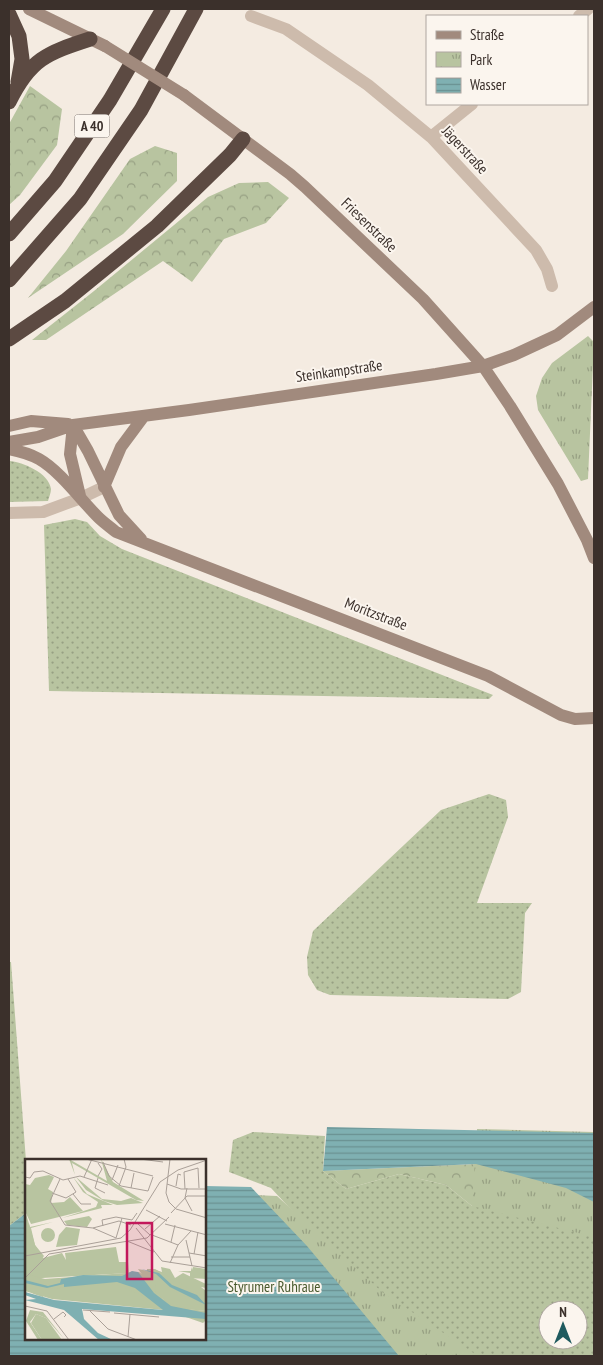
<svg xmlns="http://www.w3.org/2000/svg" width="603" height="1365" font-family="'PT Sans Narrow',sans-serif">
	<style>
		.grass { fill: url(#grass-dots); fill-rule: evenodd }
		.forest { fill: url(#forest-crowns) }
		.park { fill: url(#park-tufts) }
		.water { fill: url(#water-rules) }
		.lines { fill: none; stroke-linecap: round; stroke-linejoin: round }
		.street { stroke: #cdbbac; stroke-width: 12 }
		.secondary { stroke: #a18a7d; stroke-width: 12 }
		.highway { stroke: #5c4a42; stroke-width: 15 }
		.secondary-bridge { stroke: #a18a7d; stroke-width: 12 }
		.labels { text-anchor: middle; stroke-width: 4; stroke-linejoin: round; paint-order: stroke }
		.shield { fill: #fbf5ee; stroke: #756b66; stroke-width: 1 }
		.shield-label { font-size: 14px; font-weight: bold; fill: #3b302b }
		.street-label { font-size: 15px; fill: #3b302b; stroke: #fbf5ee }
		.park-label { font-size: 15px; fill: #4a5a2e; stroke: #fbf5ee }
		.inset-road { fill: none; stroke: #aaa098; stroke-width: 1 }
		.view { fill: #c2185b; fill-opacity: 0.15; stroke: #c2185b; stroke-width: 2.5 }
		.inset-edge { fill: none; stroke: #3b302b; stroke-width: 2.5 }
	</style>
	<defs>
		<pattern id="grass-dots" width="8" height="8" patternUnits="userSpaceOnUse" patternTransform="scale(1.25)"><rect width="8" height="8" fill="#b8c4a0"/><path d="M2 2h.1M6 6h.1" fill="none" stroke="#97a083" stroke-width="1.8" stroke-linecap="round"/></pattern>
		<pattern id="forest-crowns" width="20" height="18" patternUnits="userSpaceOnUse" patternTransform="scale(1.25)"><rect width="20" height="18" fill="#b8c4a0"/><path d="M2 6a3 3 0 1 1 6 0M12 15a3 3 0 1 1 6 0" fill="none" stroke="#97a083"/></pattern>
		<pattern id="park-tufts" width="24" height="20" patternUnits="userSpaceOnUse" patternTransform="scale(1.25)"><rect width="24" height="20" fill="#b8c4a0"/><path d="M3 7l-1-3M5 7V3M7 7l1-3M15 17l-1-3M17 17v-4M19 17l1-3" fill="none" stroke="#97a083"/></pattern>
		<pattern id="water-rules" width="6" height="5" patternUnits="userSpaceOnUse" patternTransform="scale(1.25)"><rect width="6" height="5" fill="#7fb0b2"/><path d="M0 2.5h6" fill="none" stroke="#699091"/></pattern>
	</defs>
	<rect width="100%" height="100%" fill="#f4ebe1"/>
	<path class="grass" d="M 9,461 C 23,462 49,473 51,489 C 51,493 49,497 48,501 L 9,502 Z
		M 75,519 L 87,522 L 100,536 L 122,549 L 493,695 L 489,699 L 49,691 L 44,525 Z
		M 489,794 L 506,800 L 508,817 L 477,903 L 532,903 L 525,913 L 521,992 L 508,999 L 330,995 L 317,990 L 308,975 L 307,957 L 313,931 L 441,810 Z
		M 9,962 L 11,962 L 26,1161 L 26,1213 L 9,1226 Z
		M 253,1132 L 325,1136 L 323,1171 L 346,1189 L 399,1174 L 446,1185 L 472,1206 L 502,1170 L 594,1202 L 594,1356 L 427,1356 L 271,1188 L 229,1172 L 233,1140 ZM 548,1310 L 578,1310 L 578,1340 L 548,1340 Z"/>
	<path class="forest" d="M 30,86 L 62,109 L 57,145 L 20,195 L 9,205 L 9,124 Z
		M 155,146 L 177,153 L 177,181 L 123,234 L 28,298 L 66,251 L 130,159 Z
		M 268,182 L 289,198 L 266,223 L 224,239 L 192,282 L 163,261 L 46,340 L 32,340 L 94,291 L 208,197 L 239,183 Z
		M 476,1164 L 502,1170 L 472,1206 L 446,1185 L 399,1174 L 346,1189 L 323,1171 Z"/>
	<path class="park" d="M 588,336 L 594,342 L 588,479 L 581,481 L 538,410 L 536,396 L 542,378 L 552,363 Z
		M 477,1129 L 594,1132 L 594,1237 L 472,1206 Z
		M 205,1193 L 277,1196 L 382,1292 L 478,1356 L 9,1356 L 9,1240 L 26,1339 L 205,1339 Z"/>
	<path class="water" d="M 327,1127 L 594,1133 L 594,1202 L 566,1188 L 476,1164 L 323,1171 Z
		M 205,1186 L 251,1187 L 307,1246 L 399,1356 L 9,1356 L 9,1226 L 26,1213 L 26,1339 L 205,1339 Z"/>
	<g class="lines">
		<path class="street" d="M 251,16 L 286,29 L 368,85 L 431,137 L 536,250 L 547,269 L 552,286
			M 579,16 L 588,9
			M 431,137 L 472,104
			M 9,513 L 43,512 L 81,498 L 104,487"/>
		<path class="secondary" d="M 29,9 L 105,46
			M 184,95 L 290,174 L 305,187 L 423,299 L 483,366 L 510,406 L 558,484 L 587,540 L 594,558
			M 73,425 L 88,451 L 119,515 L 141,539
			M 73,425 L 70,454 L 80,496
			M 9,426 L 31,421 L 68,424
			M 9,442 L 38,437 L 73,425 L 189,410 L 436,374 L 483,366 L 514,355 L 557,335 L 594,307
			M 9,449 C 19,451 30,454 39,459 C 60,471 81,500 98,517 C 103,522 110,527 116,532 L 488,676 L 561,715 L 575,719 L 594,718
			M 104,487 L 121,447 L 144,416"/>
		<path class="highway" d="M 9,14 L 19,36 L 22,59 L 18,82
			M 9,102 C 30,59 47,53 90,39
			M 9,234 L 55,181 L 110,100 L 163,9
			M 9,280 L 80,199 L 141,110 L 196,9
			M 9,339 L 65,301 L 157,226 L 230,155 L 243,139"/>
		<path class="secondary-bridge" d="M 105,46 L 184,95"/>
	</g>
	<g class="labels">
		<rect class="shield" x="74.5" y="114.5" width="35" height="23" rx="4"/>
		<g class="shield-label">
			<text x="92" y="131">A 40</text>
		</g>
		<g class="street-label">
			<text transform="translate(465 150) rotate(47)" y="5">Jägerstraße</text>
			<text transform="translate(369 225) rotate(44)" y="5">Friesenstraße</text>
			<text transform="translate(339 371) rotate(-8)" y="5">Steinkampstraße</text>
			<text transform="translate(376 614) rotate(21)" y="5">Moritzstraße</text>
		</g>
		<g class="park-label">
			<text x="274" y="1292">Styrumer Ruhraue</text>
		</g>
	</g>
	<g transform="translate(25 1159)">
		<rect width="181" height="181" fill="#f4ebe1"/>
		<path d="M 44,0 L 82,22 L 76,0 L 88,23 L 119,42 L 111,41 L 47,4 L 50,16 ZM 0,52 L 5,68 L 28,63 L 6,69 L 10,86 L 18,99 L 37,94 L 41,101 L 40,94 L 91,88 L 94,103 L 103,103 L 104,114 L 0,120 ZM 136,108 L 145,110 L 150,119 L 158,114 L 181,125 L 181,129 L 176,128 L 181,132 L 181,142 L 128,110 L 137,113 ZM 113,110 L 123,112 L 181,146 L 181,152 L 149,149 L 130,134 ZM 84,122 L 110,129 L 139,151 L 27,140 L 0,132 L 0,125 ZM 11,155 L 21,159 L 37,181 L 17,181 L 6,164 Z" fill="#b8c4a0"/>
		<path d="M 48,18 L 62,35 L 88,46 L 76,46 L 77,49 L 37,59 L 71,48 L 73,43 L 58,33 ZM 51,18 L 77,40 L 96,42 L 106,39 L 118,44 L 92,46 L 79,42 L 61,31 Z" fill="#b8c4a0"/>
		<path d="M 24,16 L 29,18 L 23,30 L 28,33 L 26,44 L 39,43 L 45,38 L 58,52 L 6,65 L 0,52 L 0,25 L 5,26 L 10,19 ZM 4,65 L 10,86 L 19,97 L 5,116 L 20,120 L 114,113 L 130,125 L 131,134 L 138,140 L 155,149 L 181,152 L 181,161 L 178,164 L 138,150 L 114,148 L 121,138 L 90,125 L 21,130 L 18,138 L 9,135 L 0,130 L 0,66 ZM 166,108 L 167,111 L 168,108 L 181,110 L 181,120 L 165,119 L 165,114 L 153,112 L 166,112 ZM 122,110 L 130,110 L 181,139 L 181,146 L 147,131 L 122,113 Z" fill="#b8c4a0"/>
		<path d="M 64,57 L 67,60 L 62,68 L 42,66 L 39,62 ZM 41,68 L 55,70 L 52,86 L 31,88 L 34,76 Z" fill="#b8c4a0"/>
		<path d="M16 76a7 7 0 1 1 14 0a7 7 0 1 1-14 0ZM 5,151 L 18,153 L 40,181 L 21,159 L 11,155 L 5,163 L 17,181 L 13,181 L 1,162 Z" fill="#b8c4a0"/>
		<path d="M 116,110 L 134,114 L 147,126 L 172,136 L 181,146 L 145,128 L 131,115 ZM 107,112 L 113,113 L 129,134 L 146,147 L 181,154 L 181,160 L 57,150 L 59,160 L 73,174 L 88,181 L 74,181 L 39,151 L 0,141 L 11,140 L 0,136 L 0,133 L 29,141 L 138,151 L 110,129 L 92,123 L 39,128 L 39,125 L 22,129 L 0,124 L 0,121 L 23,127 L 35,124 L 36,120 L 58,116 L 97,117 Z" fill="#7fb0b2"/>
		<path class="inset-road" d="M 61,0 L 128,17M 115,0 L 138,3M 145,0 L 141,34 L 144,43 L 151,50 L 182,59M 78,3 L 84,17 L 96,27 L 123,32 L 128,18M 73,4 L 77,10 L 73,17M 18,12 L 38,21 L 55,17 L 83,26M 0,18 L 5,19 L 9,13 L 18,12M 59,18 L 67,0M 73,19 L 70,29 L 80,34M 35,20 L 25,42 L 40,66 L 68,69 L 94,62 L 106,66M 87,21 L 93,6M 142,25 L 156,30 L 182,30M 94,27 L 101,8 L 99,0M 151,27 L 153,15 L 156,16M 106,29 L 109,14M 162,29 L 160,39 L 167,52M 160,30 L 159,13 L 173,9 L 174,29M 27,34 L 41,39 L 51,33 L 43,20M 48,35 L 56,45 L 66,45M 121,51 L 142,62M 146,54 L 162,37 L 182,37M 113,65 L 125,76M 140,65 L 182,76M 78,67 L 77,61 L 91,58 L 107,61 L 112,54M 68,69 L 91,79 L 97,59M 111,69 L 137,102 L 182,109M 120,70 L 135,57M 127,76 L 153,86M 122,79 L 144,58M 161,81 L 167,107M 102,82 L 129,93M 146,83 L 150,66M 164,94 L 182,97M 169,95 L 173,73M 0,97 L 96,79 L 105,71 L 135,23 L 153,11 L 182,1M 146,98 L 165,98M 145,104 L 153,86 L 166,72M 0,119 L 24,95 L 122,79M 0,147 L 22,152 L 44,181M 58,151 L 85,153M 65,152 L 83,170 L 112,181M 89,154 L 134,158M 29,160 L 38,153 L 41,156 L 39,158M 103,178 L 105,155"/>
		<path class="view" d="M 102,64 L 127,64 L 127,120 L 102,120 Z"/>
		<rect width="181" height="181" class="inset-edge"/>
	</g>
	<rect width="603" height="1365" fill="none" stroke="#3b302b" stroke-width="20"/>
	<rect x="426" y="15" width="162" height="90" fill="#fbf5ee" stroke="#aea6a0"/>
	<rect x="436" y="31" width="25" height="8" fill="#a18a7d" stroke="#aea6a0"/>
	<text x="470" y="40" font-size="15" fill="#3b302b">Straße</text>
	<rect x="436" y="52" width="25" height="15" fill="url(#park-tufts)" stroke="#aea6a0"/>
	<text x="470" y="65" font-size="15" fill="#3b302b">Park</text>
	<rect x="436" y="78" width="25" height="15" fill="url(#water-rules)" stroke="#aea6a0"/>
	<text x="470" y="90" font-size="15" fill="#3b302b">Wasser</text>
	<g transform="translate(563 1325)"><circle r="24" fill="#fbf5ee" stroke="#aea6a0"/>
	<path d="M0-4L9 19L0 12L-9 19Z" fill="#1f5a5e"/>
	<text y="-8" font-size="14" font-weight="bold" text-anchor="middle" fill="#3b302b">N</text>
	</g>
</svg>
